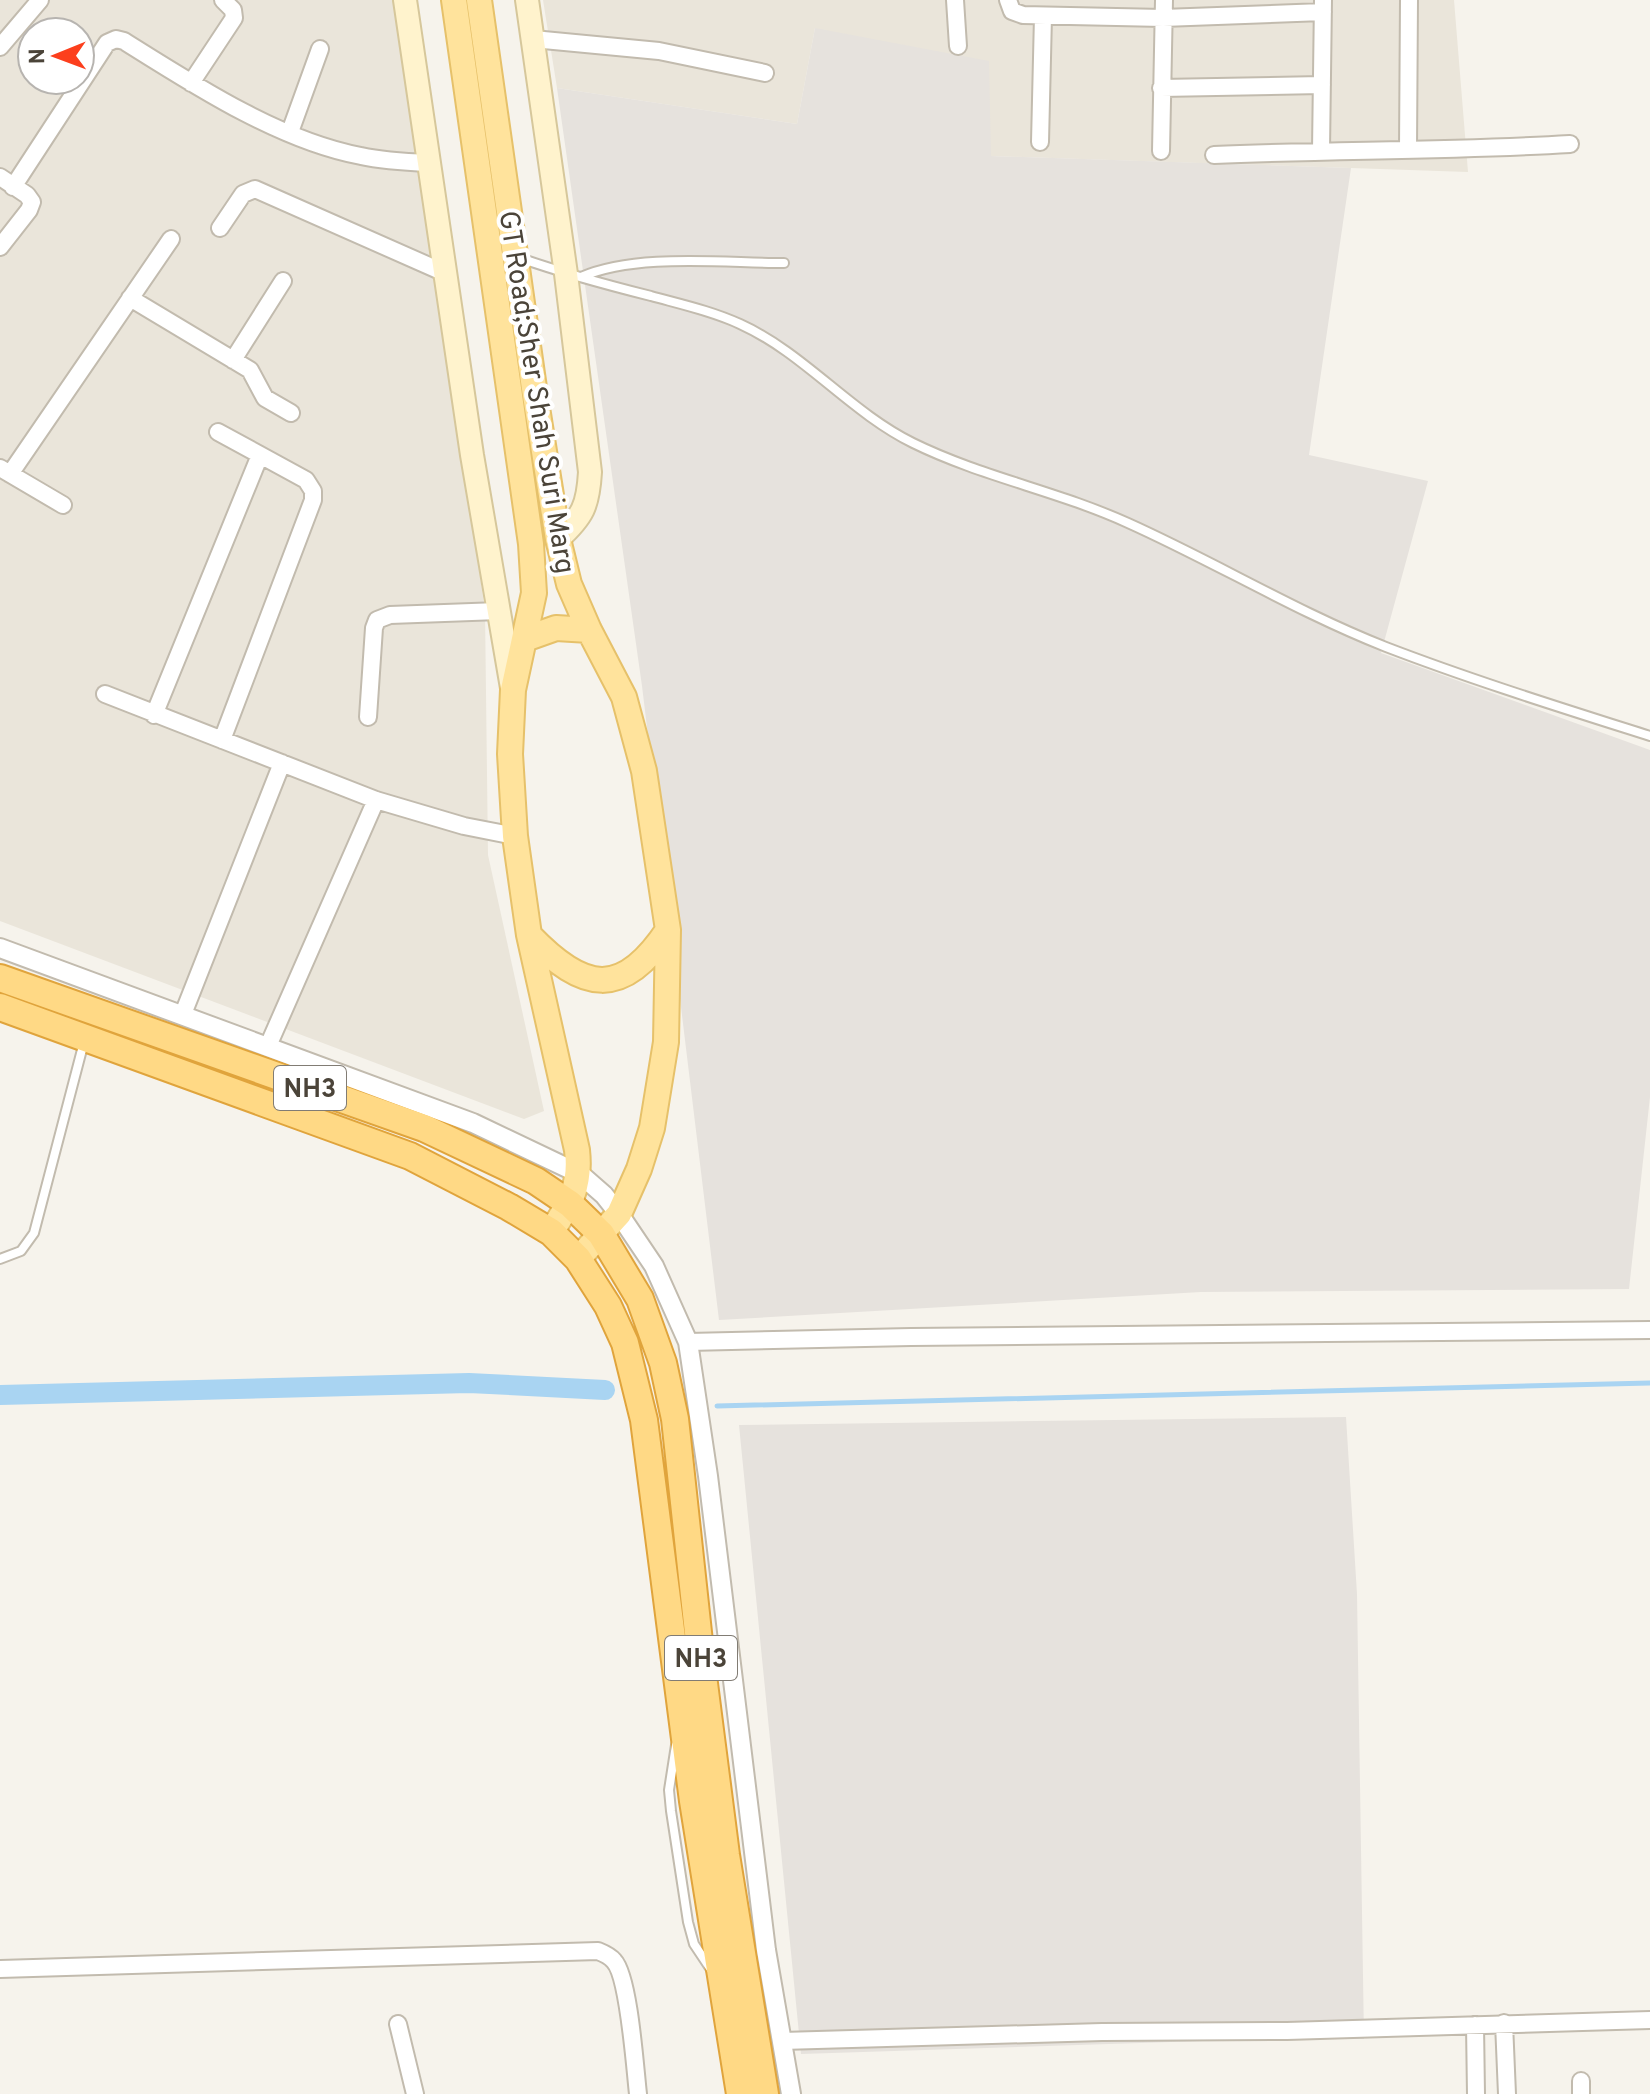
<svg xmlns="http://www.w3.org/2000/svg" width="1650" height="2094" font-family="Overpass,sans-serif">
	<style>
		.residential { fill: #eae5da; fill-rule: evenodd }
		.industrial { fill: #e6e2dd }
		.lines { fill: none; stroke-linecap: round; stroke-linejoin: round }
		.stream { stroke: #a9d4f2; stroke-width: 5 }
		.canal { stroke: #a9d4f2; stroke-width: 20 }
		.service-casing { stroke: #c2bbae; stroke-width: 12 }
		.minor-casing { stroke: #c2bbae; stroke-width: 20 }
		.tertiary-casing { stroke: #c2bbae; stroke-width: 22 }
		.secondary-casing { stroke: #d6c79b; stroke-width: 26 }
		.primary-casing { stroke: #e6c16a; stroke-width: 28 }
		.trunk-casing { stroke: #e0a43c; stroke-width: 30 }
		.service { stroke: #fff; stroke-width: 8 }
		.minor { stroke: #fff; stroke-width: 16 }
		.tertiary { stroke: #fff; stroke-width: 18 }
		.secondary { stroke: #fff3cd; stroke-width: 22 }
		.primary { stroke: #ffe39c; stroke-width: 24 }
		.trunk { stroke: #ffd985; stroke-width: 26 }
		.labels { text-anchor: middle; stroke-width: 8; stroke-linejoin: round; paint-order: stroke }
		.shield { fill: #fff; stroke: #817c74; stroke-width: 2 }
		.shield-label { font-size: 26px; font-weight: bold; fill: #4b4439 }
		.street-label { font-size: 28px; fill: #4b4439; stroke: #fff }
	</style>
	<rect width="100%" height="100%" fill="#f6f3ec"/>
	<path class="residential" d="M 0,0 L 398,0 L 485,611 L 488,855 L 544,1111 L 524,1119 L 0,921 ZM 32,32 L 80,32 L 80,80 L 32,80 Z
		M 543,0 L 1454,0 L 1468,172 L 991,156 L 815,28 L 797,124 L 557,88 Z"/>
	<path class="industrial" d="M 815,28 L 989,61 L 991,156 L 1351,168 L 1309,455 L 1428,481 L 1381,653 L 1650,750 L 1650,1097 L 1629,1289 L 1201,1292 L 719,1320 L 642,686 L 557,88 L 797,124 Z
		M 1346,1417 L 1357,1594 L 1364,2039 L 1292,2038 L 801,2054 L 739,1425 Z"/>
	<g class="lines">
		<path class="stream" d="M 717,1406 L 1650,1383"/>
		<path class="canal" d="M 0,1395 L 469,1383 L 605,1390"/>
		<g class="service-casing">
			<path id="service" d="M 520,258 C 563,273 607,285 651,296 C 680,304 712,311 740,324 C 804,353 850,412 913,443 C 982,477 1058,491 1128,523 C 1215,562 1297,612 1386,647 C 1472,680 1562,708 1650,736
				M 581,277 C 637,253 722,263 784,263
				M 0,1259 L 21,1251 L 34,1233 L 84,1042
				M 676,1745 L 669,1790 L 671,1811 L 688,1922 L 694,1944 L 712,1971"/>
		</g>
		<g class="minor-casing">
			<path id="minor" d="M 955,0 L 958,46
				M 1008,0 L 1012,11 L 1023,15 L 1163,18 L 1323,12
				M 533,39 L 659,51 L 765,73
				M 0,47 L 40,0
				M 191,83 L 234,18 L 233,10 L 223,0
				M 1161,88 L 1322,85
				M 290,132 L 320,49
				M 1040,142 L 1043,16
				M 1408,149 L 1409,0
				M 1321,150 L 1323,0
				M 1161,151 L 1164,0
				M 1214,155 C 1333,150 1452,151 1570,144
				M 0,177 L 27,195 L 32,202 L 29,210 L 0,247
				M 13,187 L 107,43 L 116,39 L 124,41 C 194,85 280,141 361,156 C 384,161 406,162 429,163
				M 220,228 L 243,194 L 255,189 L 445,273
				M 130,298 L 250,370 L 265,398 L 291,413
				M 233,360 L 283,281
				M 218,432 L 306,480 L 313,491 L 313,500 L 222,740
				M 0,468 L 63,505
				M 10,474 L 171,239
				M 105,694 L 376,800 L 464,826 L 515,836
				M 154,715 L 260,455
				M 368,717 L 374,628 L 377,620 L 390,615 L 499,611
				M 183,1014 L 282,763
				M 268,1046 L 376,800
				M 688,1342 L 911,1337 L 1650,1330
				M 0,1969 L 598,1951 C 603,1953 610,1956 614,1961 C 629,1977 635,2068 638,2094
				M 1504,2023 L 1507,2094
				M 398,2024 L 415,2094
				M 1475,2025 L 1476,2094
				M 782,2041 L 1102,2032 L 1287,2031 L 1650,2020
				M 1581,2081 L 1581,2094"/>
		</g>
		<g class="tertiary-casing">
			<path id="tertiary" d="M 0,948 L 473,1123 L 580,1174 L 604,1195 L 619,1214 L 654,1266 L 688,1342 L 708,1476 L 766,1950 L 791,2094"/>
		</g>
		<g class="secondary-casing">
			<path id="secondary" d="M 405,0 L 472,455 L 512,688
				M 527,0 L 566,274 L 590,472 C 588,506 583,516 558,539"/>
		</g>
		<g class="primary-casing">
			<path id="primary" d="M 454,0 L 531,544 L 534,593 L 513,690 L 510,754 L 515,836 L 529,935 L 577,1150 C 581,1186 571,1202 551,1232
				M 479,0 L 535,395 L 558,539 L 569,584 L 589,630 L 624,697 L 644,771 L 668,930 L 666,1042 L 652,1128 L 639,1169 L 619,1214 L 578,1259
				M 525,639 L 556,628 L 589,630
				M 530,936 C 584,992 622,999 668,930"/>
		</g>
		<g class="trunk-casing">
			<path id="trunk" d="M 0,978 L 424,1128 L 536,1181 L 570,1204 L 601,1234 L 640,1299 L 663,1363 L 675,1419 L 701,1660 L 726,1855 L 765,2094
				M 0,1007 L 410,1156 L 509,1207 L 551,1232 L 578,1259 L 608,1306 L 625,1343 L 644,1420 L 693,1801 L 740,2094"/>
		</g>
		<use href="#service" class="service"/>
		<use href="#minor" class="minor"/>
		<use href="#tertiary" class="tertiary"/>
		<use href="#secondary" class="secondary"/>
		<use href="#primary" class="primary"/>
		<use href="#trunk" class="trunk"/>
	</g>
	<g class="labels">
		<g class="shield">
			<rect x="274" y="1066" width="72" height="44" rx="6"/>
			<rect x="665" y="1636" width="72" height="44" rx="6"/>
		</g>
		<g class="shield-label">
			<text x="310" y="1097">NH3</text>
			<text x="701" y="1667">NH3</text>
		</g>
		<g class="street-label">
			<text transform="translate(538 392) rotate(81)" y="10">GT Road;Sher Shah Suri Marg</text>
		</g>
	</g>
	<g transform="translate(56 56) rotate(269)"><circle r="38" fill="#ffffff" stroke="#b7b4b0" stroke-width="2"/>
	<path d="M0-6L14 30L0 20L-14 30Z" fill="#fc3f1d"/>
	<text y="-12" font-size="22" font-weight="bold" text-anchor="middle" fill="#4b4439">N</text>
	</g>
</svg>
